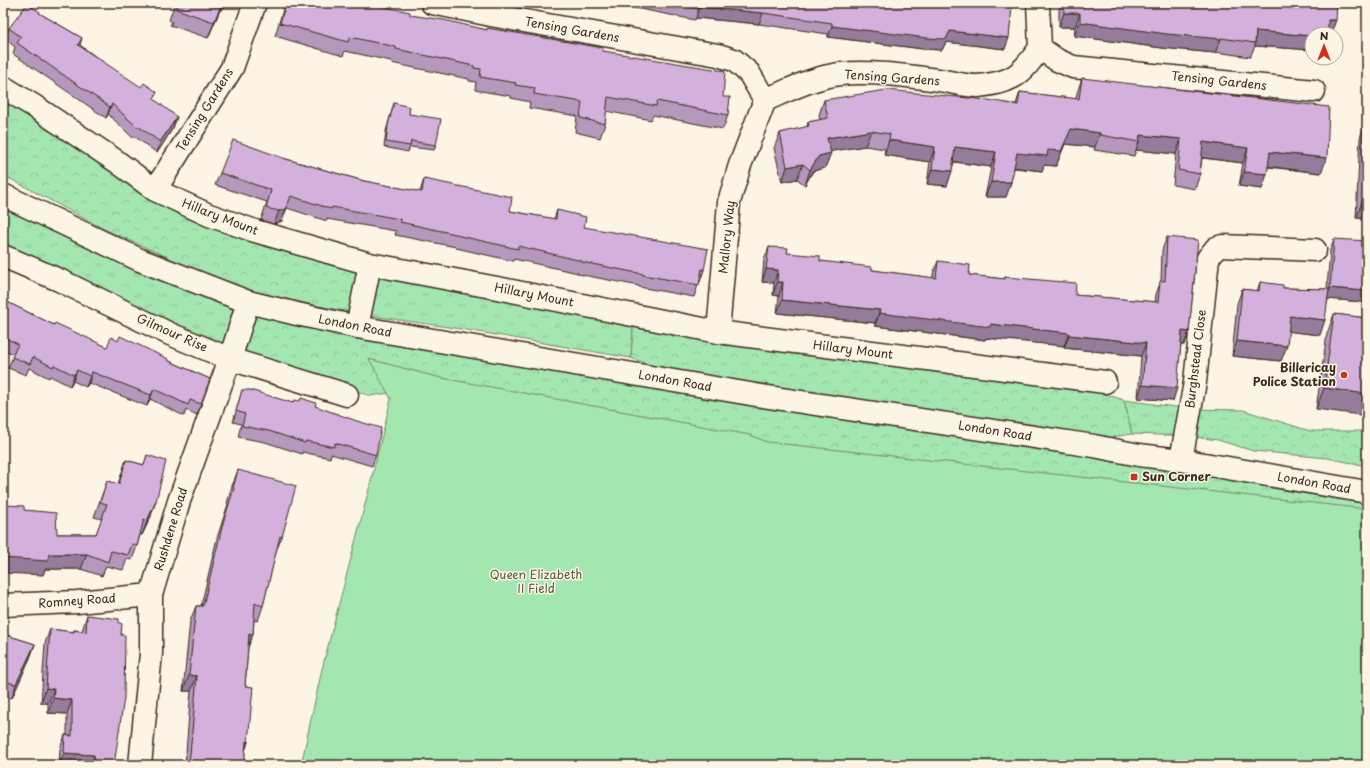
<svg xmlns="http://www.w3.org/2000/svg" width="1370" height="768" font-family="'Playpen Sans',sans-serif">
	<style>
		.grass { fill: url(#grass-tufts); stroke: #708867 }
		.forest { fill: url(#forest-crowns); stroke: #708867 }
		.park { fill: #a4e6b0; stroke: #708867 }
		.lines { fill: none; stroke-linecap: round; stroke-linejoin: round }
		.minor-casing { stroke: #3b2a1e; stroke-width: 25 }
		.primary-casing { stroke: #3b2a1e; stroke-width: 25 }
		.minor { stroke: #fcf5e5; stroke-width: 22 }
		.primary { stroke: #fcf5e5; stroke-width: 22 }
		.wall { fill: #b698bd; stroke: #3b2a1e }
		.shaded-wall { fill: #947c9a; stroke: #3b2a1e }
		.building { fill: #d4b1dc; stroke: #3b2a1e }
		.poi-dot { fill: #c8321e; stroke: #fcf5e5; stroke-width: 1.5 }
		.labels { text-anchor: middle; stroke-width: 3; stroke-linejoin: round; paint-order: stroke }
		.street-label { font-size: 12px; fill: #3b2a1e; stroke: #fcf5e5 }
		.poi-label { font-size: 12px; font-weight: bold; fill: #3b2a1e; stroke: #fcf5e5; text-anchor: end }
		.park-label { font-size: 12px; fill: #555942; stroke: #fcf5e5 }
	</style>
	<defs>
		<pattern id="grass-tufts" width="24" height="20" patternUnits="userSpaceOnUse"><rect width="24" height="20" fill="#a4e6b0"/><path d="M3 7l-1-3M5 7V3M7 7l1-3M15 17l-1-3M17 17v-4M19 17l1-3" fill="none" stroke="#8ec597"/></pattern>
		<pattern id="forest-crowns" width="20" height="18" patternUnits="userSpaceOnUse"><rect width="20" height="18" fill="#a4e6b0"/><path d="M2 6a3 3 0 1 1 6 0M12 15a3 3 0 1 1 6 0" fill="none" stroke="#8ec597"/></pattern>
	</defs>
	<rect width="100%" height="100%" fill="#fcf5e5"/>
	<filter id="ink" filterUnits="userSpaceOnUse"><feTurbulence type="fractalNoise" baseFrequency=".025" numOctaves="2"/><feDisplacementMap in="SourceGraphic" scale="8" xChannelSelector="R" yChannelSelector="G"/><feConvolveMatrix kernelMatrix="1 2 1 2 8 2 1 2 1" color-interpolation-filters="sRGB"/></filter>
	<g filter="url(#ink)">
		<path class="grass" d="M 3,195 L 248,302 L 230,359 L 3,256 Z
			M 370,264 L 634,315 L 631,358 L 455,328 L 359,314 Z
			M 1124,400 L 1190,409 L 1185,436 L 1132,434 Z"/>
		<path class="forest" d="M 3,87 L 155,190 L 370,264 L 359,314 L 255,293 L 185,265 L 104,229 L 3,175 Z
			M 248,302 L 712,387 L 631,358 L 634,315 L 1071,383 L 1124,400 L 1132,434 L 1073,443 L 1139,455 L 1367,504 L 1367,539 L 403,391 L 370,396 L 331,381 L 230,359 Z
			M 1190,409 L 1243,410 L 1310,431 L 1362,431 L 1367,433 L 1367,466 L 1327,458 L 1253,451 L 1218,440 L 1185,436 Z"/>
		<path class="park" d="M 369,359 L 437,377 L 750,435 L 767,442 L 1367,509 L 1367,765 L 301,765 L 322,669 L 369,489 L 391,399 Z"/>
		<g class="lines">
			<g class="minor-casing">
				<path id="minor" d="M 432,3 L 496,16 L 718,55 L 734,60 L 749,73 L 765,100 C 789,90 814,77 840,74 C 872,71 907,76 939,80 C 952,82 966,86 978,86 C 989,85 1004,82 1013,77 C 1024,71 1033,58 1040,48 L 1057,60 L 1073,67 L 1314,91
					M 1038,3 L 1040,48
					M 3,87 L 34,106 L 116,161 L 155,190 L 209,215 L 255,231 L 370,264 L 497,288 L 718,332 L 1105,382
					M 155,190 L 232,68 L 255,3
					M 3,256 L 59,280 L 170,334 L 230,359 L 347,395
					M 357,327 L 370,264
					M 718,332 L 729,202 L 740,165 L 765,100
					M 1181,460 L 1195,382 L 1208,258 L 1216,248 L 1222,246 L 1315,250
					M 3,605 L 77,602 L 151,595
					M 140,765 L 151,653 L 151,595 L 179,501 L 230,359 L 248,302"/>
			</g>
			<g class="primary-casing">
				<path id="primary" d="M 3,195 L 140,260 L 248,302 L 297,314 L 357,327 L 762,396 L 1094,446 L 1139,455 L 1181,460 L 1367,492"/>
			</g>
			<use href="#minor" class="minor"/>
			<use href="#primary" class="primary"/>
		</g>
		<path class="wall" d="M 175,3 L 225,3 L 222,10 L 220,10 L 208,38 L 170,25 L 172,22 L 169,20 Z
			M 285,3 L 382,3 L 381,6 L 410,15 L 487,30 L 603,51 L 723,97 L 728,115 L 723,129 L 653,115 L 651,120 L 606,111 L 605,124 L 600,138 L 575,132 L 577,116 L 529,108 L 530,102 L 511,98 L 511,96 L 475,90 L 476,82 L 469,81 L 469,79 L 391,63 L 391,61 L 345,51 L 343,56 L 275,36 Z
			M 601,3 L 995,3 L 1005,49 L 946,42 L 942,50 L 923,49 L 828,37 L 828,34 L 759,24 L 696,18 L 695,20 L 635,8 Z
			M 1061,3 L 1337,3 L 1312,34 L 1312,50 L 1255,46 L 1250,57 L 1216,52 L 1215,53 L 1162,48 L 1074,36 L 1075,27 L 1059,27 L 1059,10 Z
			M 39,13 L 82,38 L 80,45 L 177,117 L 173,128 L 157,153 L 134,136 L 133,138 L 108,114 L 106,118 L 13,54 L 15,47 L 5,39 L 9,28 Z
			M 1082,78 L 1321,173 L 1268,167 L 1262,189 L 1239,186 L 1243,163 L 1202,158 L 1200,174 L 1195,189 L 1173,185 L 1176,154 L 1136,150 L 1134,156 L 1094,150 L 1095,147 L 1065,144 L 1056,166 L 1044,165 L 1042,171 L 1014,168 L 1011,182 L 1006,197 L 985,197 L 991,167 L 954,162 L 947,186 L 927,184 L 930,162 L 884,155 L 885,149 L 865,146 L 830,151 L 825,168 L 813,171 L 805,185 L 797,179 L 782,182 L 774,148 L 780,133 L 807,127 L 808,122 L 820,120 L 819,115 L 824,100 L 1016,104 L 1020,92 L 1076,99 L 1077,93 Z
			M 394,103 L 409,114 L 436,145 L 434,150 L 410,147 L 408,152 L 384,147 L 386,131 Z
			M 1367,118 L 1367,218 L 1356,218 L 1360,138 Z
			M 286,159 L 364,181 L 420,192 L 424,179 L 510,211 L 554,219 L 557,210 L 584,227 L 704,270 L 700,282 L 699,282 L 694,297 L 639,287 L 639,286 L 578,274 L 578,273 L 514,259 L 513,261 L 456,248 L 456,247 L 395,235 L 396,231 L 327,219 L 327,221 L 287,208 L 282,221 L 274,224 L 261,220 L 267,202 L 215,185 L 220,173 Z
			M 1167,237 L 1189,332 L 1184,345 L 1181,345 L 1173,401 L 1138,398 L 1141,356 L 1064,348 L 1064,346 L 1019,341 L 986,338 L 985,340 L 875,326 L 875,323 L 777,313 L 779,296 L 773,295 L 774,283 L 762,282 L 764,260 L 769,247 L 787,253 L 820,261 L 872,270 L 933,278 L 933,274 L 938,261 L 969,275 L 1004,279 L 1005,277 L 1075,295 L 1155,302 L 1156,294 L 1161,281 L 1162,250 Z
			M 1334,239 L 1363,302 L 1328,299 L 1320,335 L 1288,331 L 1281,361 L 1232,356 L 1237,304 L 1242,289 L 1257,291 L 1260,282 L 1283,288 L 1327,289 L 1330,250 Z
			M 3,300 L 54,325 L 107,347 L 118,341 L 167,360 L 210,379 L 197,415 L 186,410 L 184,416 L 150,399 L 147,406 L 89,383 L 86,387 L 73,381 L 70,386 L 50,376 L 49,378 L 29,368 L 26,375 L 8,368 L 14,354 L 3,350 Z
			M 1334,314 L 1367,318 L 1316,409 L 1327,334 Z
			M 242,390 L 292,403 L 315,406 L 376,455 L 372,466 L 331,454 L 330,458 L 302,452 L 302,454 L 265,442 L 238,437 L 241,424 L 233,422 L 239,401 Z
			M 147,455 L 151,516 L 142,535 L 140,535 L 137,546 L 132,560 L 127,559 L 123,570 L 106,566 L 102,576 L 81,569 L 45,569 L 43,575 L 4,505 L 24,510 L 57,534 L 96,534 L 102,519 L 94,517 L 107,481 L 118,484 L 126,460 L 144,465 Z
			M 238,470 L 282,537 L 276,551 L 263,606 L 258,621 L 254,620 L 253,634 L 248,647 L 245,686 L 248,742 L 245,751 L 244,765 L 185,765 L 189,714 L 191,691 L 183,691 L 190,621 L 196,606 L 201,606 L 217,538 L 228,504 L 227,503 L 232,486 Z
			M 87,615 L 114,765 L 59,765 L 60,749 L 65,735 L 67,735 L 67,714 L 48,713 L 48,703 L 41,703 L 45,643 L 50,629 L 73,632 L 74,630 L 82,631 Z
			M 3,634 L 35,644 L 30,658 L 12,698 L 3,696 Z"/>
		<path class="shaded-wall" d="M 222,3 L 223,3 L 208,38 Z
			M 699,7 L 763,13 L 759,24 L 696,18 Z
			M 1064,13 L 1080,13 L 1075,27 L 1059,27 Z
			M 1328,20 L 1336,20 L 1331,34 L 1323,34 Z
			M 1080,22 L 1221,39 L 1215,53 L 1162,48 L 1074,36 Z
			M 832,26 L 950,31 L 1009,38 L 1005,49 L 946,42 L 942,50 L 923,49 L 828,37 Z
			M 1256,31 L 1312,36 L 1312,50 L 1255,46 L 1255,43 Z
			M 112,104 L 108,114 L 106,118 L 110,107 Z
			M 177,117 L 173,128 L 157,153 L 160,142 Z
			M 1071,129 L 1100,133 L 1095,147 L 1065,144 L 1056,166 L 1044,165 L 1042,171 L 1012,167 L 1017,153 Z
			M 871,131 L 865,146 L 821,153 L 827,138 Z
			M 1140,135 L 1181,139 L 1176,154 L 1136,150 L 1139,142 Z
			M 889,140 L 935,147 L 930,162 L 884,155 Z
			M 1203,142 L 1248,148 L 1243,163 L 1197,157 Z
			M 955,147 L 996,152 L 991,167 L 950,161 Z
			M 1270,152 L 1327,158 L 1321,173 L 1265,166 Z
			M 831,153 L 825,168 L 813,171 L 805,185 L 810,170 L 819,156 Z
			M 803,164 L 797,179 L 782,182 L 787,167 Z
			M 932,169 L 952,171 L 947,186 L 927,184 Z
			M 1244,172 L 1267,174 L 1262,189 L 1239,186 Z
			M 991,182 L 1011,182 L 1006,197 L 985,197 Z
			M 1364,197 L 1367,198 L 1367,218 L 1356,218 Z
			M 286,209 L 282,221 L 274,224 L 279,211 Z
			M 766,269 L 778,270 L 774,283 L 762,282 Z
			M 777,282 L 783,282 L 779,296 L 773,295 Z
			M 1330,288 L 1366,291 L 1363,302 L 1326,299 Z
			M 782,300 L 880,310 L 875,323 L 777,313 Z
			M 879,313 L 991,324 L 1069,333 L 1064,346 L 986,338 L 985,340 L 875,326 Z
			M 1290,316 L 1325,320 L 1320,335 L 1284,331 Z
			M 1182,331 L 1189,332 L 1184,345 L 1177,344 Z
			M 1069,335 L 1146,343 L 1141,356 L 1064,348 Z
			M 1237,341 L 1287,346 L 1281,361 L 1232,356 Z
			M 77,370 L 73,381 L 70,386 L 74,375 Z
			M 92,372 L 89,383 L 86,387 L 90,376 Z
			M 1142,385 L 1177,388 L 1173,401 L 1138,398 Z
			M 1324,388 L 1367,394 L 1367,416 L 1316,409 Z
			M 154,389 L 150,399 L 147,406 L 151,395 Z
			M 156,501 L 151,516 L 142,535 L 147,521 Z
			M 49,554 L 87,554 L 81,569 L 45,569 L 43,575 L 3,573 L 3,558 Z
			M 249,634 L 253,634 L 247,650 Z
			M 35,644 L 30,658 L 12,698 L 16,684 Z
			M 189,675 L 197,676 L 191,691 L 183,691 Z
			M 46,688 L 54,689 L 48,703 L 41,703 Z
			M 53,698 L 72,700 L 67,714 L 48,713 Z
			M 246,741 L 248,742 L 243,757 Z
			M 64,753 L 94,755 L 91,765 L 59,765 Z"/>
		<path class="building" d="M 175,3 L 222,3 L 214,22 L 176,9 L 178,6 L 175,4 Z
			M 286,3 L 382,3 L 381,6 L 410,12 L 410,15 L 444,20 L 487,30 L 487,28 L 603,48 L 603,51 L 725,71 L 723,97 L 730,97 L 728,115 L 657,101 L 656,106 L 608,97 L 605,124 L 580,118 L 582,102 L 534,94 L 535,88 L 515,85 L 516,83 L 480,77 L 481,69 L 474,68 L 474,66 L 396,49 L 396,47 L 350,37 L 348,42 L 280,23 Z
			M 668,3 L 995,3 L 1012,6 L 1009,38 L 950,31 L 946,39 L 927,38 L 832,26 L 832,23 L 763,13 L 699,7 L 699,9 Z
			M 1064,3 L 1337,3 L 1336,20 L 1328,20 L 1328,34 L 1312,34 L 1312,36 L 1256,31 L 1255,43 L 1221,38 L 1221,39 L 1167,34 L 1080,22 L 1080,13 L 1064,13 Z
			M 27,4 L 40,12 L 39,13 L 82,38 L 78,45 L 141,87 L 144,83 L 157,92 L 154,99 L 177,117 L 160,142 L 138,126 L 137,127 L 112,104 L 110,107 L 17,43 L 21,37 L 9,28 Z
			M 1082,78 L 1329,107 L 1327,158 L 1270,152 L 1267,174 L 1244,172 L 1248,148 L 1203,142 L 1200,174 L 1178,170 L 1181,139 L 1140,135 L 1139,142 L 1100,135 L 1100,133 L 1071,129 L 1061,151 L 1048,150 L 1047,156 L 1017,153 L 1011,182 L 991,182 L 996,152 L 955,147 L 952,171 L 932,169 L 935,147 L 889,140 L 890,134 L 871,131 L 827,138 L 831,153 L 819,156 L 810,170 L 803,164 L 787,167 L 780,133 L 809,126 L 808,122 L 828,118 L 824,100 L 886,90 L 988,100 L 1018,105 L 1020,92 L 1079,99 Z
			M 394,103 L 410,107 L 409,114 L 441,119 L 436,145 L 411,141 L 410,146 L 386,142 L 388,125 Z
			M 1367,119 L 1367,198 L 1364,197 Z
			M 233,140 L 286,159 L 364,181 L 422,192 L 424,179 L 512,197 L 510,211 L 556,219 L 557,210 L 586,217 L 584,227 L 708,249 L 704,270 L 702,269 L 699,285 L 643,275 L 643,274 L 582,262 L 582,261 L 518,246 L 518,249 L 460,236 L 460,235 L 400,222 L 400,219 L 332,207 L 331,209 L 291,196 L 286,209 L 279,211 L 266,208 L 271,190 L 220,173 Z
			M 1167,237 L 1198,240 L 1189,332 L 1182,331 L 1177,388 L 1142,385 L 1146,343 L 1069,335 L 1069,333 L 1024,328 L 991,324 L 990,327 L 879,313 L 880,310 L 782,300 L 783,282 L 777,282 L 778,270 L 766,269 L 769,247 L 788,248 L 787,253 L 820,256 L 820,261 L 872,267 L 872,270 L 936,278 L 938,261 L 970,265 L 969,275 L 1005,279 L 1005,277 L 1076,283 L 1075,295 L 1158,302 L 1160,281 L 1165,281 Z
			M 1334,239 L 1367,241 L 1366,291 L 1330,288 Z
			M 1260,282 L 1283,285 L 1283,288 L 1329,289 L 1325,320 L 1290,316 L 1287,346 L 1237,341 L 1242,289 L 1259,291 Z
			M 3,300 L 54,325 L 55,323 L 107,347 L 111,337 L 118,341 L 120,336 L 168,359 L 167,360 L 210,379 L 201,404 L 190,400 L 188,405 L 154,389 L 151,395 L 92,372 L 90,376 L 77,370 L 74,375 L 54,365 L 53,367 L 33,357 L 30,364 L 12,357 L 18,344 L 3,337 Z
			M 1334,314 L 1367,318 L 1367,394 L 1324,388 Z
			M 242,390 L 250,390 L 293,403 L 294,400 L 300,401 L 301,398 L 316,403 L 315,406 L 357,421 L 381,428 L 376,455 L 335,443 L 334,447 L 306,441 L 305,443 L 269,431 L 242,426 L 245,414 L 236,411 Z
			M 147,455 L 166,461 L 156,501 L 147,521 L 144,519 L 137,546 L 132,544 L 128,555 L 111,551 L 108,562 L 87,554 L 49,554 L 48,561 L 3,558 L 3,495 L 4,495 L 4,505 L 24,506 L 24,510 L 56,513 L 57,534 L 96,534 L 107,504 L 100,502 L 107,481 L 119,484 L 126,460 L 144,465 Z
			M 238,470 L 296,486 L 282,537 L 280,536 L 263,606 L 255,603 L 253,634 L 249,634 L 245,686 L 253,687 L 248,742 L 246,741 L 244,765 L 189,765 L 195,699 L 197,676 L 189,675 L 196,606 L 203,606 L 223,523 L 234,488 L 233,488 Z
			M 87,615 L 119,619 L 119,623 L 122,624 L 121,635 L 125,635 L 124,698 L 114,765 L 110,765 L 95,762 L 94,755 L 64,753 L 65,735 L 72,736 L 72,700 L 53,698 L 54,689 L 46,688 L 50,629 L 74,632 L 74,630 L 86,632 Z
			M 3,634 L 35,644 L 16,684 L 3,681 Z"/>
	</g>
	<g class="poi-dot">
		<circle cx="1344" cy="375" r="4"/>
		<rect x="1130" y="473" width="8" height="8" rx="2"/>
	</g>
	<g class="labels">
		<g class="street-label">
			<text transform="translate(572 30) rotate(10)" y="4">Tensing Gardens</text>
			<text transform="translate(892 78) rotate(4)" y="4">Tensing Gardens</text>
			<text transform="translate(1219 81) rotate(6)" y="4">Tensing Gardens</text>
			<text transform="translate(205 110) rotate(-58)" y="4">Tensing Gardens</text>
			<text transform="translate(220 217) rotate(21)" y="4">Hillary Mount</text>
			<text transform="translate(727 237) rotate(-84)" y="4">Mallory Way</text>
			<text transform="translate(534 295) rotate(11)" y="4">Hillary Mount</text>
			<text transform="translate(355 326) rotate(11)" y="4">London Road</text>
			<text transform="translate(172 333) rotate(24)" y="4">Gilmour Rise</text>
			<text transform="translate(853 350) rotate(7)" y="4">Hillary Mount</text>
			<text transform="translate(1196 359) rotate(-83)" y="4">Burghstead Close</text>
			<text transform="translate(675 381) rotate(10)" y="4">London Road</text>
			<text transform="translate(995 431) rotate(9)" y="4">London Road</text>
			<text transform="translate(1314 483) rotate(10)" y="4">London Road</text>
			<text transform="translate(171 529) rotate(-73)" y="4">Rushdene Road</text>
			<text transform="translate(77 601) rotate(-4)" y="4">Romney Road</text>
		</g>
		<g class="poi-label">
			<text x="1336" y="372">Billericay<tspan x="1336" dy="14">Police Station</tspan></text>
			<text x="1142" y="481" text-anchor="start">Sun Corner</text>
		</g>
		<g class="park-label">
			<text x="536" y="579">Queen Elizabeth<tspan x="536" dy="14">II Field</tspan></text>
		</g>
	</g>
	<rect width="1370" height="768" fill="none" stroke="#fcf5e5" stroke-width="16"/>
	<rect x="8" y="8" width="1354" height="752" fill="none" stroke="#3b2a1e" stroke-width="1.5" filter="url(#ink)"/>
	<g transform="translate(1324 46)"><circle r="19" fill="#fcf5e5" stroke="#afa495"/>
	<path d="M0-3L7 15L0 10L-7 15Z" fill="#c8321e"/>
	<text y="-6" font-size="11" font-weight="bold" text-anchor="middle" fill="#3b2a1e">N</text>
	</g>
</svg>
